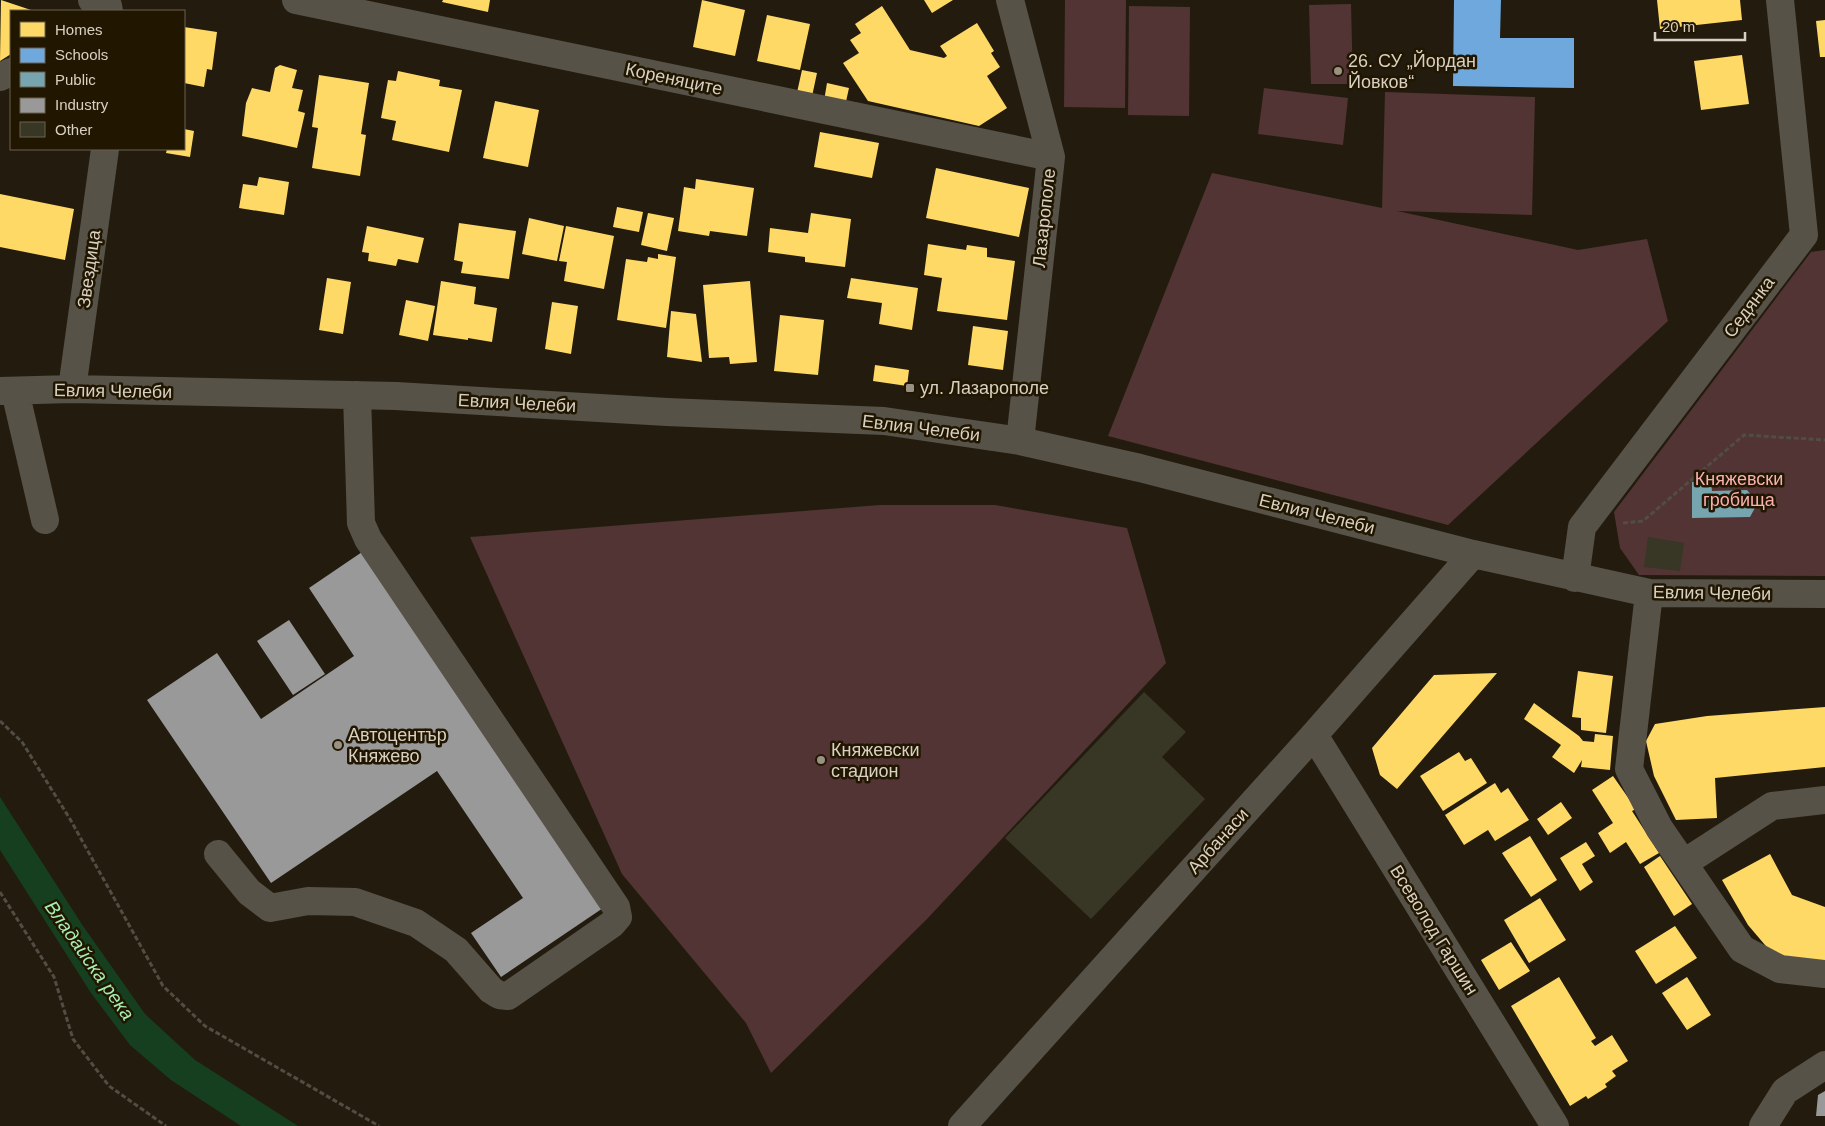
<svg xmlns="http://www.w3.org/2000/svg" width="1825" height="1126" font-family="Helvetica,sans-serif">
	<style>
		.green { fill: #513433 }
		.water { fill: #163f1f }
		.homes { fill: #ffd966 }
		.schools { fill: #6fa8dc }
		.public { fill: #76a5af }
		.industry { fill: #999 }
		.building { fill: #383625 }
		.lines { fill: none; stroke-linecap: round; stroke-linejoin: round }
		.path { stroke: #524d44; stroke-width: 3; stroke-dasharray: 5 2.5; stroke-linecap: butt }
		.minor { stroke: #575248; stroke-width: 28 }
		.poi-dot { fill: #999183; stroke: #211600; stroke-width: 2 }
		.labels { text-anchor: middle; stroke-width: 5; stroke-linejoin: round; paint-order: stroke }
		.poi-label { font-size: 18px; fill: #d8d0c2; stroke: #211600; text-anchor: start }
		.street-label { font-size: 18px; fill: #d8d0c2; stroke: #211600 }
		.park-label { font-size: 18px; fill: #f9b0b1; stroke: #211600 }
		.water-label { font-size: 19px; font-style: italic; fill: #a7eeb3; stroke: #211600 }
	</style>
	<rect width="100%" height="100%" fill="#231c0e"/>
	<path class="green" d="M 1065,0 L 1126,0 L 1125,108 L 1064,107 Z
		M 1351,4 L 1353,84 L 1311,84 L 1309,5 Z
		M 1129,6 L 1190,7 L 1189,116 L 1128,115 Z
		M 1264,88 L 1348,98 L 1343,145 L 1258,134 Z
		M 1385,92 L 1535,97 L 1532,215 L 1397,211 L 1578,250 L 1647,239 L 1668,321 L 1448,525 L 1108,436 L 1212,173 L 1382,208 Z
		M 1825,250 L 1825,576 L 1639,575 L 1620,548 L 1614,512 L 1811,252 Z
		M 880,505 L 995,505 L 1127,528 L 1166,663 L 927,919 L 771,1073 L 746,1023 L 622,874 L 470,537 Z"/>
	<path class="water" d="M 0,797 L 83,926 L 145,1014 L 195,1060 L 298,1126 L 241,1126 L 171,1080 L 130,1045 L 91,993 L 0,850 Z"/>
	<path class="homes" d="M 1,0 L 34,11 L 11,11 L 11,54 L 0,61 Z
		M 443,0 L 490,0 L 488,12 L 442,2 Z
		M 702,0 L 745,10 L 735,56 L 693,47 Z
		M 924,0 L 953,0 L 932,13 Z
		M 1657,0 L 1740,0 L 1742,20 L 1660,29 Z
		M 882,6 L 910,50 L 944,58 L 947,56 L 940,46 L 977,23 L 994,51 L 991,53 L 1000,67 L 987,76 L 1007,108 L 979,126 L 868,101 L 843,63 L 859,53 L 850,40 L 861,33 L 855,24 Z
		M 767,15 L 810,24 L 800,70 L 757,61 Z
		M 1825,20 L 1825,57 L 1820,57 L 1816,21 Z
		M 184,27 L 217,32 L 212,70 L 207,69 L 204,87 L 184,83 Z
		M 1742,55 L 1749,104 L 1701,110 L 1694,61 Z
		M 280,65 L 297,70 L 292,88 L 303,90 L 298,111 L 305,113 L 297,148 L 242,136 L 246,103 L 252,88 L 270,92 L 275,68 Z
		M 802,70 L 817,73 L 811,101 L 796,97 Z
		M 398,71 L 440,80 L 439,86 L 462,90 L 449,152 L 392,140 L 396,121 L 381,118 L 388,80 L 396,81 Z
		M 319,75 L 369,83 L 361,134 L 366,135 L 360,176 L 312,168 L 318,128 L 312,127 Z
		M 827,83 L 849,88 L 845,106 L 824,101 Z
		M 495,101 L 539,110 L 528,167 L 483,158 Z
		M 184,129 L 194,131 L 190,157 L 166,153 L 167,149 L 184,149 Z
		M 820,132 L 879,143 L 872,178 L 814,167 Z
		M 936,168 L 1029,188 L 1019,237 L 926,218 Z
		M 259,177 L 289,182 L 284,215 L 239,208 L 243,184 L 257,186 Z
		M 696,179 L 754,188 L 747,236 L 710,231 L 709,236 L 678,231 L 684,187 L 695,189 Z
		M 0,194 L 74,209 L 65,260 L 0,247 Z
		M 617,207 L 643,212 L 639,232 L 613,227 Z
		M 648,213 L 674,218 L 667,251 L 641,245 Z
		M 811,213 L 851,219 L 845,267 L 805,262 L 805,257 L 768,252 L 770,228 L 808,233 Z
		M 529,218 L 564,226 L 557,261 L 522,254 Z
		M 459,223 L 516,231 L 509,279 L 461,273 L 463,262 L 454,260 Z
		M 367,226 L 424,238 L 418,263 L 398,259 L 396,266 L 368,261 L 369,253 L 362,252 Z
		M 566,226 L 614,236 L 604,289 L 564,281 L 567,262 L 559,261 Z
		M 928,244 L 966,250 L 967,245 L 987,248 L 987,257 L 1015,261 L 1007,320 L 937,311 L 942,278 L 924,275 Z
		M 658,254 L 676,257 L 666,328 L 617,320 L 626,259 L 647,262 L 648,257 L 658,259 Z
		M 327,278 L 351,282 L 343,334 L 319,330 Z
		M 851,278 L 918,288 L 912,330 L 879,324 L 882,303 L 847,298 Z
		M 441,281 L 476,287 L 474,304 L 497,308 L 492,342 L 468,338 L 468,340 L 433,335 Z
		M 750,281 L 757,362 L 730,364 L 729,357 L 709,358 L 703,285 Z
		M 406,300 L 435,306 L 428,341 L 399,335 Z
		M 552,302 L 578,306 L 571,354 L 545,349 Z
		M 671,311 L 696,314 L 702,362 L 667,357 Z
		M 780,315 L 824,320 L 818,375 L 774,371 Z
		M 973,326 L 1008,331 L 1003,370 L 968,365 Z
		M 875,365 L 909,370 L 907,386 L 873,381 Z
		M 1578,671 L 1613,676 L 1606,733 L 1581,730 L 1581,718 L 1572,717 Z
		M 1497,673 L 1397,789 L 1380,775 L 1372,748 L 1434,675 Z
		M 1534,703 L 1579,736 L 1583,741 L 1594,742 L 1595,734 L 1613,736 L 1610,770 L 1581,767 L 1582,760 L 1574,773 L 1552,757 L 1561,745 L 1524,719 Z
		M 1825,707 L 1825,767 L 1715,778 L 1717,818 L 1676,820 L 1654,776 L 1646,741 L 1655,724 L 1707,716 Z
		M 1459,752 L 1465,761 L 1471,758 L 1487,783 L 1443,811 L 1420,776 Z
		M 1613,776 L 1636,809 L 1632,811 L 1659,853 L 1640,864 L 1626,842 L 1610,853 L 1598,833 L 1613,823 L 1592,790 Z
		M 1495,783 L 1501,793 L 1508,788 L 1529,820 L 1495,841 L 1488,830 L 1464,845 L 1445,815 Z
		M 1561,802 L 1572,818 L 1548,835 L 1537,819 Z
		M 1530,836 L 1557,880 L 1531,897 L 1502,853 Z
		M 1586,842 L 1595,856 L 1582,864 L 1593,882 L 1580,891 L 1560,858 Z
		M 1770,854 L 1792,895 L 1825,907 L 1825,966 L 1818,966 L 1771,952 L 1748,925 L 1722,880 Z
		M 1660,856 L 1692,904 L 1674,916 L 1644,867 Z
		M 1540,898 L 1566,940 L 1529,963 L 1504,920 Z
		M 1675,926 L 1697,958 L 1656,984 L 1635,951 Z
		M 1511,942 L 1530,971 L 1499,990 L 1481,960 Z
		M 1559,977 L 1596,1038 L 1591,1041 L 1595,1046 L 1612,1035 L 1628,1061 L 1612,1071 L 1616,1076 L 1605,1084 L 1607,1087 L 1588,1099 L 1586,1096 L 1570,1106 L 1511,1006 Z
		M 1687,977 L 1711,1015 L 1687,1030 L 1662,993 Z"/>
	<path class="schools" d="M 1454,0 L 1501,0 L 1500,38 L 1574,38 L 1574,88 L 1453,86 Z"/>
	<path class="public" d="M 1692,482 L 1711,482 L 1712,491 L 1747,490 L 1754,499 L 1756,506 L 1750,517 L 1692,518 Z"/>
	<path class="industry" d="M 365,550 L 606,906 L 501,977 L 471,933 L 523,898 L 437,771 L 271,883 L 147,700 L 217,653 L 261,719 L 354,656 L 309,588 Z
		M 289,620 L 325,674 L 293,695 L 257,641 Z
		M 1825,1091 L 1825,1116 L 1816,1116 L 1818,1095 Z"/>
	<path class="building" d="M 1648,537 L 1684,543 L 1680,571 L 1644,567 Z
		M 1144,692 L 1186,732 L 1162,757 L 1205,799 L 1091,919 L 1005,838 Z"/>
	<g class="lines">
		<path class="path" d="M 1623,523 L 1643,521 L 1744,435 L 1825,440
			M 0,721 L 22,742 L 70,819 L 163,986 L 205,1026 L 379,1126
			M 0,892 L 54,977 L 73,1039 L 109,1086 L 166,1126"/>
		<path class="minor" d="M 92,0 L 108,6 L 109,11
			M 296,0 L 1051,157
			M 1010,0 L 1051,157 L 1020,441
			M 0,77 L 11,72
			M 72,389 L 105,149
			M 0,391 L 72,389 L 396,396 L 667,412 L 884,421 L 1020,441 L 1140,468 L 1473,554 L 1649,593 L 1825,594
			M 15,391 L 45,520
			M 1575,578 L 1582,527 L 1804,235 L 1780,0
			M 1649,593 L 1629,769 L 1659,828 L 1742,949 L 1780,969 L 1825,974
			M 1314,735 L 1555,1126
			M 218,854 L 249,892 L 270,908 L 308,901 L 355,902 L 416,923 L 456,950 L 491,990 L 499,995 L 508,996 L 612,924 L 618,917 L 616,907 L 368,539 L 361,523 L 357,395
			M 1684,863 L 1772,806 L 1825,800
			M 962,1126 L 1314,735 L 1473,554
			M 1763,1126 L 1785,1091 L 1825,1065"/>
	</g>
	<g class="poi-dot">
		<circle cx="1338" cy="71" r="5"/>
		<rect x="905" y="383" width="10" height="10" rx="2.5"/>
		<circle cx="338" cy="745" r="5"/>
		<circle cx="821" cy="760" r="5"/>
	</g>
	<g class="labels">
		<g class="poi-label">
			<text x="1348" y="67">26. СУ „Йордан<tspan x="1348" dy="21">Йовков“</tspan></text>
			<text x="920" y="394">ул. Лазарополе</text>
			<text x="348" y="741">Автоцентър<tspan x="348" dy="21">Княжево</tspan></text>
			<text x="831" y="756">Княжевски<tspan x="831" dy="21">стадион</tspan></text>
		</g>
		<g class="street-label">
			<text transform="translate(674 79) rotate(12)" y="6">Кореняците</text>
			<text transform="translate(1044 218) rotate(-84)" y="6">Лазарополе</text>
			<text transform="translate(89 269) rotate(-82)" y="6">Звездица</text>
			<text transform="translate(1749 307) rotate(-53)" y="6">Седянка</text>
			<text transform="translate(113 391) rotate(1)" y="6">Евлия Челеби</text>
			<text transform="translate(517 403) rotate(3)" y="6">Евлия Челеби</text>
			<text transform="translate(921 428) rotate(7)" y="6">Евлия Челеби</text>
			<text transform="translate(1317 514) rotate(14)" y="6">Евлия Челеби</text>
			<text transform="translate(1712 593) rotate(1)" y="6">Евлия Челеби</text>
			<text transform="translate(1218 841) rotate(-48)" y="6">Арбанаси</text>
			<text transform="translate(1434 930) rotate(58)" y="6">Всеволод Гаршин</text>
		</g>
		<g class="park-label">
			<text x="1739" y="485">Княжевски<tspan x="1739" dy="21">гробища</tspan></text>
		</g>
		<g class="water-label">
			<text transform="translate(90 960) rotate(55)" y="7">Владайска река</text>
		</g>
	</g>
	<rect x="10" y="10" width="175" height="140" fill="#211600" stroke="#6a604e"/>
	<rect x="20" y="22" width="25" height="15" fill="#ffd966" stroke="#6a604e"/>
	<text x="55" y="35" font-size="15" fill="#d8d0c2">Homes</text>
	<rect x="20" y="48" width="25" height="15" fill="#6fa8dc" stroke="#6a604e"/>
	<text x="55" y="60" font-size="15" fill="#d8d0c2">Schools</text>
	<rect x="20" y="72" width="25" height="15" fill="#76a5af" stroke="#6a604e"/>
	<text x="55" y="85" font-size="15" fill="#d8d0c2">Public</text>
	<rect x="20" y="98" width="25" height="15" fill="#999999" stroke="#6a604e"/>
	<text x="55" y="110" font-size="15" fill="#d8d0c2">Industry</text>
	<rect x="20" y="122" width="25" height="15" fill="#383625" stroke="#6a604e"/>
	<text x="55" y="135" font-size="15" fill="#d8d0c2">Other</text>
	<path d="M1655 32v8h90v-8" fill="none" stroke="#d8d0c2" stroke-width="2.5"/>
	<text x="1662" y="32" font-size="15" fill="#d8d0c2" stroke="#211600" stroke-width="4" paint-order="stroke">20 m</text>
</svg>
